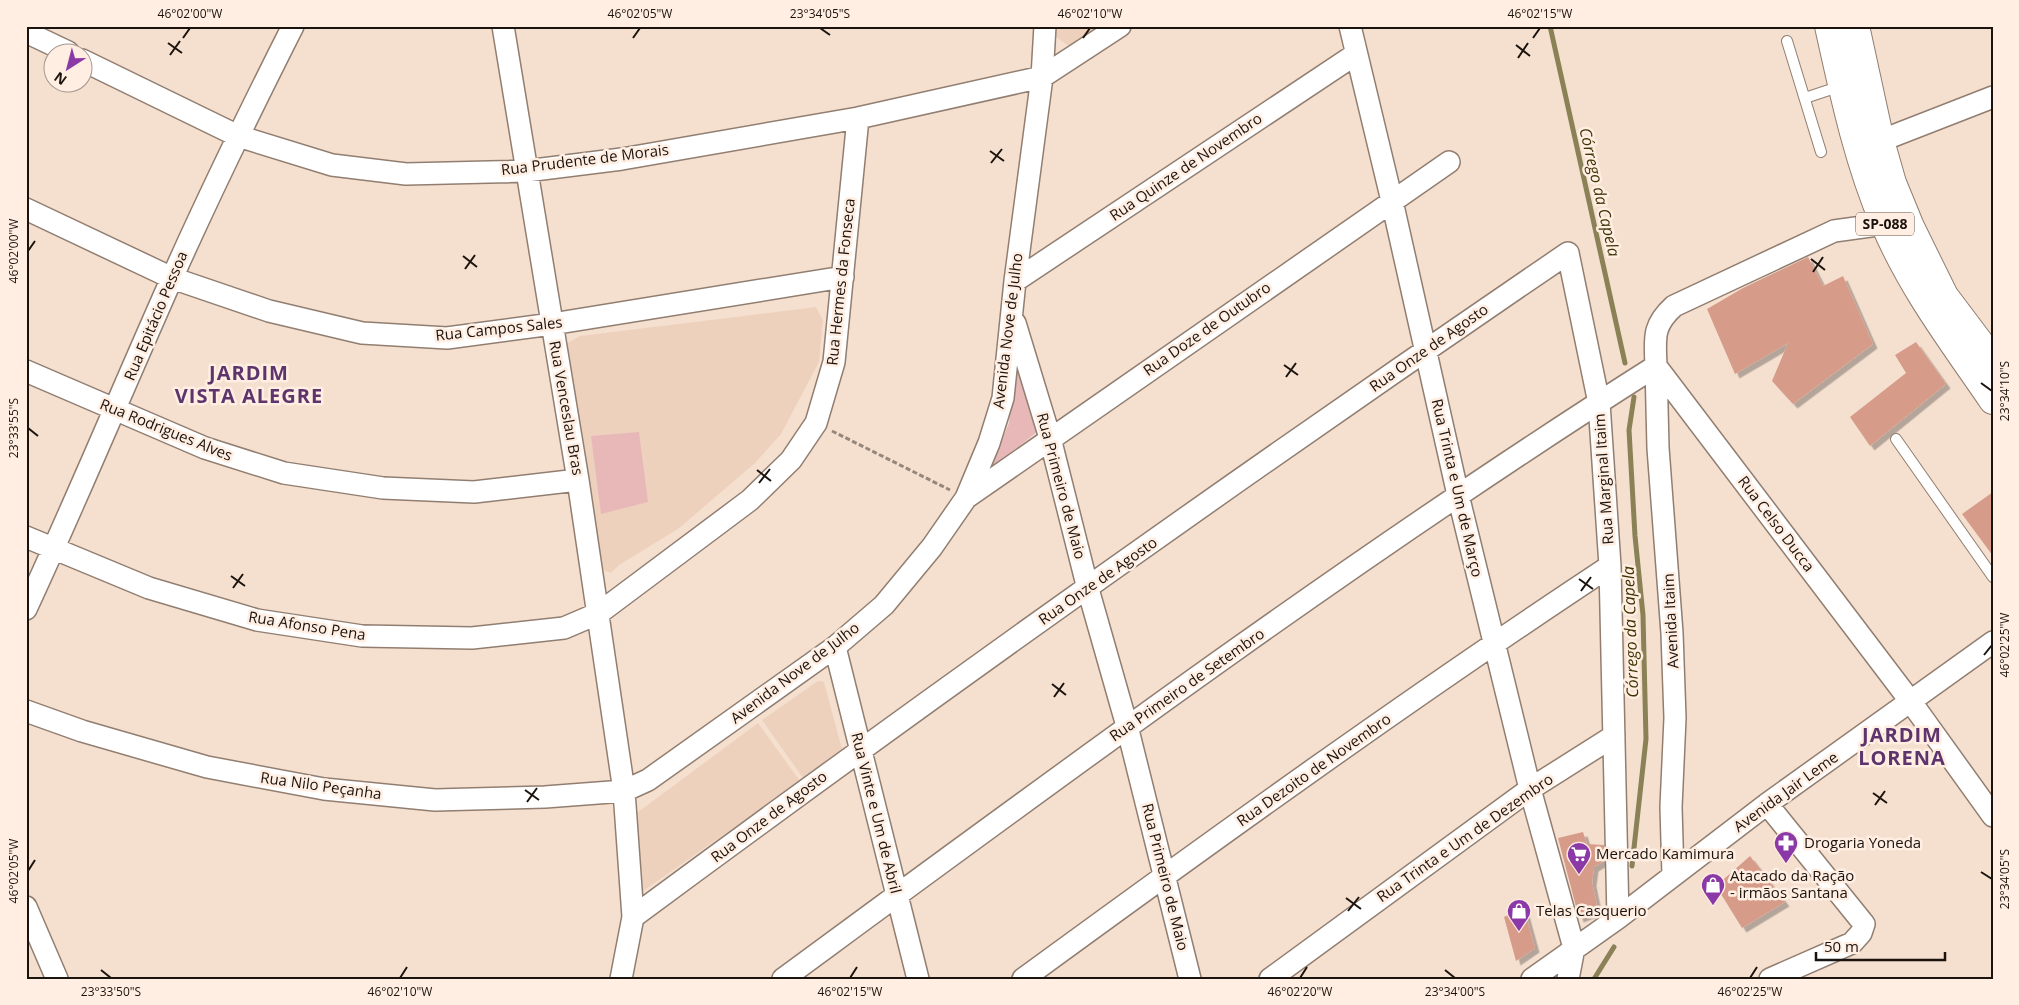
<svg xmlns="http://www.w3.org/2000/svg" width="2019" height="1005" font-family="'Open Sans',sans-serif">
	<style>
		.built { fill: #edd1bd }
		.green { fill: #e8b8b9 }
		.lines { fill: none; stroke-linecap: round; stroke-linejoin: round }
		.stream { stroke: #8a8157; stroke-width: 5 }
		.building { fill: #d79c89; filter: url(#shadow) }
		.lane-casing { stroke: #917e70; stroke-width: 12 }
		.street-casing { stroke: #917e70; stroke-width: 24 }
		.primary-casing { stroke: #917e70; stroke-width: 30 }
		.path { stroke: #96877c; stroke-width: 3; stroke-dasharray: 5 2.5; stroke-linecap: butt }
		.lane { stroke: #fff; stroke-width: 10 }
		.street { stroke: #fff; stroke-width: 21 }
		.primary { stroke: #fff; stroke-width: 28 }
		.ticks { fill: none; stroke: #1b130e; stroke-width: 2 }
		.labels { text-anchor: middle; stroke-width: 5; stroke-linejoin: round; paint-order: stroke }
		.shield { fill: #ffeee1; stroke: #5f554d; stroke-width: 1 }
		.shield-label { font-size: 14px; font-weight: bold; fill: #1b130e }
		.street-label { font-size: 15px; fill: #1b130e; stroke: #ffeee1 }
		.poi-label { font-size: 15px; fill: #1b130e; stroke: #ffeee1; text-anchor: start }
		.water-label { font-size: 16px; font-style: italic; fill: #3c3404; stroke: #ffeee1 }
		.district-label { font-size: 20px; font-weight: bold; letter-spacing: 1px; fill: #5d356c; stroke: #ffeee1 }
		.neatline { fill: none; stroke: #1b130e; stroke-width: 2 }
		.ticks-label { font-size: 12px; text-anchor: middle; fill: #1b130e }
	</style>
	<defs>
		<filter id="shadow"><feDropShadow dx="4.5" dy="4.5" stdDeviation="0" flood-color="#0004"/></filter>
	</defs>
	<rect width="100%" height="100%" fill="#f5e0d0"/>
	<path class="built" d="M 1057,26 L 1098,26 L 1069,46 L 1056,37 Z
		M 816,307 L 823,320 L 819,362 L 781,434 L 755,463 L 678,529 L 619,565 L 611,573 L 604,570 L 597,562 L 564,354 L 568,343 L 580,336 Z
		M 818,681 L 824,682 L 842,749 L 803,778 L 762,720 Z
		M 758,723 L 800,781 L 639,894 L 634,815 Z"/>
	<path class="green" d="M 1015,352 L 1037,432 L 991,468 L 1009,423 Z
		M 639,432 L 648,502 L 601,514 L 591,436 Z"/>
	<g class="lines">
		<path class="stream" d="M 1550,26 L 1625,363
			M 1632,866 L 1646,739 L 1643,615 L 1635,536 L 1629,430 L 1634,397
			M 1594,979 L 1614,947"/>
	</g>
	<path class="building" d="M 1808,257 L 1823,286 L 1843,276 L 1873,344 L 1793,404 L 1772,381 L 1788,343 L 1735,374 L 1707,309 L 1743,288 Z
		M 1916,342 L 1946,384 L 1870,446 L 1850,417 L 1906,373 L 1895,355 Z
		M 1993,492 L 1993,556 L 1962,514 Z
		M 1583,832 L 1587,844 L 1604,845 L 1604,861 L 1594,867 L 1592,882 L 1598,911 L 1579,918 L 1558,838 Z
		M 1750,856 L 1785,902 L 1742,928 L 1716,886 Z
		M 1524,908 L 1535,948 L 1516,961 L 1504,917 Z"/>
	<g class="lines">
		<g class="lane-casing">
			<path id="lane" d="M 1787,41 L 1821,152
				M 1805,98 L 1841,86
				M 1896,439 L 1993,577"/>
		</g>
		<g class="street-casing">
			<path id="street" d="M 503,26 L 578,480 L 624,791 L 633,917 L 621,979
				M 1350,26 L 1392,201 L 1458,495 L 1530,789 L 1574,948 L 1568,979
				M 26,32 L 68,52
				M 82,60 L 238,136 L 332,165 L 406,174 L 526,171 L 622,159 L 858,118 L 1042,77 L 1120,26
				M 1880,141 L 1993,97
				M 26,209 L 172,278 L 269,311 L 362,333 L 447,338 L 552,324 L 843,277
				M 1885,224 L 1834,231 L 1674,306 C 1652,326 1655,338 1656,366 L 1911,702 L 1993,816
				M 1015,281 L 1356,54
				M 1015,323 L 1050,438 L 1088,589 L 1127,726 L 1190,979
				M 1656,366 L 1658,448 L 1672,633 L 1675,718 L 1671,807 L 1673,876
				M 26,371 L 205,448 L 284,473 L 383,488 L 474,492 L 578,480
				M 966,498 L 1449,162
				M 26,537 L 149,588 L 257,620 L 362,636 L 472,638 L 564,628 L 599,613 L 750,500 L 791,460 L 816,423 L 834,362 L 858,118
				M 26,609 C 77,499 123,388 172,278 C 210,193 251,109 293,26
				M 835,647 L 918,979
				M 26,711 L 82,731 L 207,767 L 324,789 L 435,800 L 545,797 L 624,791 L 648,780 L 835,647 L 884,605 L 932,547 L 966,498 L 989,443 L 1003,398 L 1015,281 L 1042,77 L 1045,26
				M 1767,804 L 1864,924 L 1861,933 L 1852,943 L 1770,979
				M 26,907 L 57,979
				M 633,917 C 940,690 1252,468 1568,253 L 1599,403 L 1610,566 L 1618,918
				M 783,979 C 1070,768 1356,556 1656,366
				M 1023,979 C 1216,838 1410,698 1610,566
				M 1270,979 L 1530,789 L 1614,736
				M 1532,979 L 1618,918 L 1767,804 L 1993,642"/>
		</g>
		<g class="primary-casing">
			<path id="primary" d="M 1829,26 C 1844,94 1858,161 1885,224 C 1912,288 1954,343 1993,400
				M 1855,26 L 1880,141 L 1892,183 L 1910,227 L 1944,296 L 1993,361"/>
		</g>
		<path class="path" d="M 832,431 L 950,490"/>
		<use href="#lane" class="lane"/>
		<use href="#street" class="street"/>
		<use href="#primary" class="primary"/>
	</g>
	<path class="ticks" d="M 820,28 L 830,35M 183,38 L 190,28M 633,38 L 640,28M 1083,38 L 1090,28M 1533,38 L 1540,28M 168,43 L 182,53M 1516,45 L 1530,56M 170,55 L 180,41M 1518,58 L 1528,43M 990,151 L 1004,161M 991,163 L 1002,149M 28,251 L 35,241M 463,256 L 477,267M 1811,259 L 1825,270M 465,269 L 475,255M 1813,272 L 1823,257M 1284,365 L 1298,375M 1286,377 L 1296,363M 1981,383 L 1992,391M 28,428 L 38,436M 757,470 L 771,481M 759,483 L 770,469M 231,576 L 245,586M 1579,579 L 1593,589M 233,588 L 243,574M 1581,591 L 1591,577M 1984,655 L 1992,645M 1052,684 L 1066,695M 1054,697 L 1064,683M 525,790 L 539,800M 1873,793 L 1887,803M 527,802 L 537,788M 1875,805 L 1885,791M 28,871 L 35,860M 1981,872 L 1992,879M 1346,898 L 1361,909M 1348,911 L 1359,897M 101,970 L 111,978M 1445,970 L 1455,978M 400,978 L 407,967M 850,978 L 857,967M 1300,978 L 1307,967M 1750,978 L 1757,967"/>
	<defs>
		<g id="pharmacy-pin" transform="scale(1.25)"><path d="M0 17L-7.5 6A9.5 9.5 0 1 1 7.5 6Z" fill="#8c39a8" stroke="#ffeee1"/><path d="M-2-6h4v4h4v4h-4v4h-4v-4h-4v-4h4Z" fill="#fff"/></g>
		<g id="supermarket-pin" transform="scale(1.25)"><path d="M0 17L-7.5 6A9.5 9.5 0 1 1 7.5 6Z" fill="#8c39a8" stroke="#ffeee1"/><path d="M-6-5.5h2.5l.6 2H6L4.5 2H-2.5L-4.4-4H-6ZM-1.5 3.2a1.3 1.3 0 1 0 .1 0ZM3 3.2a1.3 1.3 0 1 0 .1 0Z" fill="#fff"/></g>
		<g id="shop-pin" transform="scale(1.25)"><path d="M0 17L-7.5 6A9.5 9.5 0 1 1 7.5 6Z" fill="#8c39a8" stroke="#ffeee1"/><path d="M-5-2.5h2.3a2.7 3.5 0 0 1 5.4 0H5L5.5 6h-11ZM-1.5-2.5h3a1.5 2.3 0 0 0-3 0Z" fill="#fff"/></g>
	</defs>
	<g fill-rule="evenodd">
		<use href="#pharmacy-pin" x="1786" y="843"/>
		<use href="#supermarket-pin" x="1579" y="854"/>
		<use href="#shop-pin" x="1713" y="885"/>
		<use href="#shop-pin" x="1519" y="911"/>
	</g>
	<g class="labels">
		<rect class="shield" x="1856" y="212.5" width="58" height="23" rx="4"/>
		<g class="shield-label">
			<text x="1885" y="229">SP-088</text>
		</g>
		<g class="street-label">
			<text transform="translate(585 160) rotate(-7)" y="5">Rua Prudente de Morais</text>
			<text transform="translate(1186 167) rotate(-34)" y="5">Rua Quinze de Novembro</text>
			<text transform="translate(841 282) rotate(-84)" y="5">Rua Hermes da Fonseca</text>
			<text transform="translate(156 316) rotate(-67)" y="5">Rua Epitácio Pessoa</text>
			<text transform="translate(499 329) rotate(-6)" y="5">Rua Campos Sales</text>
			<text transform="translate(1207 329) rotate(-35)" y="5">Rua Doze de Outubro</text>
			<text transform="translate(1008 331) rotate(-83)" y="5">Avenida Nove de Julho</text>
			<text transform="translate(1429 348) rotate(-35)" y="5">Rua Onze de Agosto</text>
			<text transform="translate(566 408) rotate(80)" y="5">Rua Venceslau Bras</text>
			<text transform="translate(166 430) rotate(22)" y="5">Rua Rodrigues Alves</text>
			<text transform="translate(1604 479) rotate(-94)" y="5">Rua Marginal Itaim</text>
			<text transform="translate(1061 486) rotate(75)" y="5">Rua Primeiro de Maio</text>
			<text transform="translate(1457 488) rotate(77)" y="5">Rua Trinta e Um de Março</text>
			<text transform="translate(1776 524) rotate(53)" y="5">Rua Celso Ducca</text>
			<text transform="translate(1098 581) rotate(-35)" y="5">Rua Onze de Agosto</text>
			<text transform="translate(1671 621) rotate(-93)" y="5">Avenida Itaim</text>
			<text transform="translate(307 626) rotate(9)" y="5">Rua Afonso Pena</text>
			<text transform="translate(795 673) rotate(-37)" y="5">Avenida Nove de Julho</text>
			<text transform="translate(1187 685) rotate(-35)" y="5">Rua Primeiro de Setembro</text>
			<text transform="translate(1314 770) rotate(-35)" y="5">Rua Dezoito de Novembro</text>
			<text transform="translate(321 786) rotate(8)" y="5">Rua Nilo Peçanha</text>
			<text transform="translate(1786 792) rotate(-36)" y="5">Avenida Jair Leme</text>
			<text transform="translate(876 813) rotate(76)" y="5">Rua Vinte e Um de Abril</text>
			<text transform="translate(769 817) rotate(-37)" y="5">Rua Onze de Agosto</text>
			<text transform="translate(1465 838) rotate(-35)" y="5">Rua Trinta e Um de Dezembro</text>
			<text transform="translate(1165 877) rotate(76)" y="5">Rua Primeiro de Maio</text>
		</g>
		<g class="poi-label">
			<text x="1804" y="848">Drogaria Yoneda</text>
			<text x="1596" y="859">Mercado Kamimura</text>
			<text x="1730" y="881">Atacado da Ração<tspan x="1730" dy="17">- irmãos Santana</tspan></text>
			<text x="1536" y="916">Telas Casquerio</text>
		</g>
		<g class="water-label">
			<text transform="translate(1600 192) rotate(77)" y="6">Córrego da Capela</text>
			<text transform="translate(1630 632) rotate(-92)" y="6">Córrego da Capela</text>
		</g>
		<g class="district-label">
			<text x="249" y="380">JARDIM<tspan x="249" dy="23">VISTA ALEGRE</tspan></text>
			<text x="1902" y="742">JARDIM<tspan x="1902" dy="23">LORENA</tspan></text>
		</g>
	</g>
	<rect width="2019" height="1005" fill="none" stroke="#ffeee1" stroke-width="55"/>
	<g transform="translate(68 68) rotate(216)"><circle r="24" fill="#ffeee1" stroke="#a4968d"/>
	<path d="M0-4L9 19L0 12L-9 19Z" fill="#8c39a8"/>
	<text y="-8" font-size="14" font-weight="bold" text-anchor="middle" fill="#1b130e">N</text>
	</g>
	<path d="M1816 952v8h129v-8" fill="none" stroke="#1b130e" stroke-width="2.5"/>
	<text x="1824" y="952" font-size="15" fill="#1b130e" stroke="#ffeee1" stroke-width="4" paint-order="stroke">50 m</text>
	<rect x="28" y="28" width="1964" height="950" class="neatline"/>
	<g class="ticks-label">
		<text x="190" y="18">46°02'00"W</text>
		<text x="640" y="18">46°02'05"W</text>
		<text x="820" y="18">23°34'05"S</text>
		<text x="1090" y="18">46°02'10"W</text>
		<text x="1540" y="18">46°02'15"W</text>
		<text transform="translate(14 251) rotate(-90)" y="4">46°02'00"W</text>
		<text transform="translate(2005 391) rotate(-90)" y="4">23°34'10"S</text>
		<text transform="translate(14 428) rotate(-90)" y="4">23°33'55"S</text>
		<text transform="translate(2005 645) rotate(-90)" y="4">46°02'25"W</text>
		<text transform="translate(14 871) rotate(-90)" y="4">46°02'05"W</text>
		<text transform="translate(2005 879) rotate(-90)" y="4">23°34'05"S</text>
		<text x="111" y="996">23°33'50"S</text>
		<text x="400" y="996">46°02'10"W</text>
		<text x="850" y="996">46°02'15"W</text>
		<text x="1300" y="996">46°02'20"W</text>
		<text x="1455" y="996">23°34'00"S</text>
		<text x="1750" y="996">46°02'25"W</text>
	</g>
</svg>
